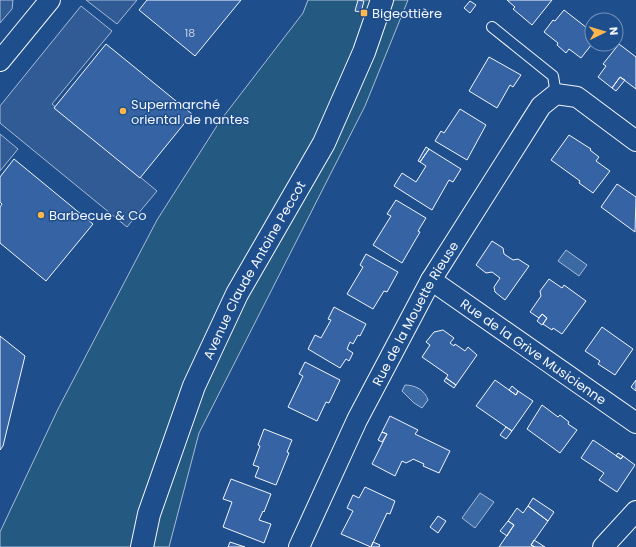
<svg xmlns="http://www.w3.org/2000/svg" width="636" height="547" font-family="Poppins,sans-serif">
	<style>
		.green { fill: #245a82; stroke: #a8bbd7 }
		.parking { fill: #305b95; stroke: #a8bbd7 }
		.water { fill: #3b69a3; stroke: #a8bbd7 }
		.building { fill: #3563a3; stroke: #f2f6ff }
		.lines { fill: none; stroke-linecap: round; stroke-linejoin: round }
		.lane-casing { stroke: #f2f6ff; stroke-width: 12 }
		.street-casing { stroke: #f2f6ff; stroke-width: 22 }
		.secondary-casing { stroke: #f2f6ff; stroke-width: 24 }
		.lane { stroke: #1f4e8c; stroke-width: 10 }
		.street { stroke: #1f4e8c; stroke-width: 20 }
		.secondary { stroke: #1f4e8c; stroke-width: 22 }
		.poi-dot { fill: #ffb74d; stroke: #1f4e8c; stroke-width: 1.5 }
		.labels { text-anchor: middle; stroke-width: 3; stroke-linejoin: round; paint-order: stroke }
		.number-label { font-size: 11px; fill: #c3d1e8 }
		.poi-label { font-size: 13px; fill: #f2f6ff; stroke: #1f4e8c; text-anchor: start }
		.street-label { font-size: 13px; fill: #f2f6ff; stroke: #1f4e8c }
	</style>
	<rect width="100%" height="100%" fill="#1f4e8c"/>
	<path class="green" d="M 308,0 L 408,0 L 365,106 L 199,433 L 169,547 L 0,547 L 0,532 L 58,409 L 157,220 L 220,121 L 303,13 Z"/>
	<path class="parking" d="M 0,0 L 13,0 L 12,9 L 0,23 Z
		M 86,0 L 137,0 L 117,24 Z
		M 81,6 L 112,31 L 52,104 L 157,191 L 127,227 L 0,123 L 0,106 Z
		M 0,134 L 18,149 L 0,171 Z"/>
	<path class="water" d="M 566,250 L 587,265 L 579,276 L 558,261 Z
		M 405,385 C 415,385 425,390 428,400 L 422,408 L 414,403 L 402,391 Z
		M 480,493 L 494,502 L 475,528 L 462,518 Z"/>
	<path class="building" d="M 147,0 L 241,0 L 195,56 L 139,10 Z
		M 358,0 L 364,1 L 361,12 L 355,11 Z
		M 507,0 L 552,0 L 532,25 L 513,9 L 515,7 Z
		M 470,1 L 476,5 L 470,13 L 464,8 Z
		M 564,10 L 587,28 L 585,30 L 592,36 L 592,44 L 581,58 L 569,49 L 566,53 L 557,45 L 558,43 L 544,32 L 553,20 L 555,21 Z
		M 106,44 L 192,114 L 140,178 L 54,108 Z
		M 619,44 L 636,57 L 636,89 L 620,77 L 612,88 L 598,77 L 606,66 L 603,64 Z
		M 489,57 L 521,75 L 513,87 L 510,85 L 497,108 L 469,91 Z
		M 620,77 L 625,80 L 616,91 L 612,88 Z
		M 460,109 L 486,125 L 467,160 L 435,141 L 441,131 L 444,133 Z
		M 569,135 L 591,149 L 590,150 L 599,157 L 596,161 L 610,171 L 593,193 L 579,183 L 580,181 L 551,160 Z
		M 426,147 L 429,149 L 420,162 L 418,161 Z
		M 429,149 L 461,169 L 453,182 L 449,180 L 432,210 L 394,186 L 402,173 L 416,182 L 426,166 L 420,162 Z
		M 14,159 L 93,224 L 46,281 L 0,243 L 0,207 L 2,204 L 0,202 L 0,177 Z
		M 617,184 L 636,197 L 635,232 L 601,207 Z
		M 396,200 L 426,218 L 418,231 L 420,232 L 402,263 L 373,245 L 391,216 L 387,214 Z
		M 492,241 L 503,248 L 504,254 L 513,260 L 518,259 L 529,266 L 505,300 L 495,292 L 494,287 L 500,278 L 492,272 L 486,273 L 476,265 Z
		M 366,254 L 398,272 L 387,292 L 384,291 L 373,309 L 347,294 L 363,267 L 360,265 Z
		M 549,279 L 562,288 L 564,285 L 586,301 L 562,334 L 553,328 L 552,330 L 543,324 L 547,318 L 542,314 L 539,318 L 530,312 L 541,296 L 540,291 Z
		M 334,307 L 366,324 L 360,336 L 358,335 L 353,344 L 350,342 L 347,349 L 353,353 L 349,361 L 346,359 L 340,368 L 308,349 L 315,335 L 321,338 L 331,320 L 328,319 Z
		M 542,314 L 547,318 L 542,325 L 537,321 Z
		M 602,327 L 633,349 L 615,375 L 598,364 L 600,361 L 585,351 Z
		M 443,330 L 454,338 L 450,343 L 454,346 L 455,344 L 465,351 L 468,347 L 477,355 L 456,385 L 446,378 L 448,375 L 422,357 L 430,345 L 426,342 L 434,332 Z
		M 0,336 L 25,356 L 3,446 L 0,450 Z
		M 305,362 L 340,380 L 329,403 L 326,402 L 317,421 L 288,407 L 303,376 L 299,374 Z
		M 446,378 L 456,385 L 454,388 L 444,381 Z
		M 495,380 L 516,395 L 518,391 L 533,401 L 512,431 L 476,406 Z
		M 636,380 L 636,391 L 631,387 Z
		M 512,386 L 518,391 L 516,395 L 509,390 Z
		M 542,405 L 558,417 L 560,415 L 569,422 L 568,424 L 577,430 L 560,453 L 527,429 Z
		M 390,416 L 418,430 L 415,434 L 450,451 L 439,473 L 423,466 L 424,464 L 413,459 L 412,460 L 406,463 L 402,461 L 395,476 L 372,464 L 387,434 L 382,432 Z
		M 506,427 L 512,431 L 506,439 L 500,435 Z
		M 264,429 L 292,440 L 287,452 L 289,453 L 276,485 L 255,477 L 259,467 L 253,465 L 260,446 L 258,445 Z
		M 382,432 L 387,434 L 382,442 L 378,440 Z
		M 593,440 L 621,459 L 623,456 L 635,465 L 617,492 L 599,480 L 604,473 L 581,458 Z
		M 618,453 L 623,456 L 621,459 L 616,456 Z
		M 231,479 L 271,494 L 264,512 L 263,511 L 259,520 L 271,524 L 264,543 L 223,527 L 232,502 L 223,499 Z
		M 365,487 L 395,501 L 390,514 L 387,513 L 371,547 L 341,534 L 353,511 L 347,508 L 353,495 L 359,498 Z
		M 533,498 L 554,512 L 548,521 L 528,506 Z
		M 528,506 L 548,521 L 531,545 L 535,547 L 499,547 L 514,525 L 508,521 L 517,508 L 523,513 Z
		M 438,516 L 446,521 L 438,533 L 430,527 Z
		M 508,521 L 514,525 L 507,536 L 500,531 Z
		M 534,540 L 545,547 L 535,547 L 531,545 Z
		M 230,542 L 245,547 L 228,547 Z
		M 373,542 L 380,545 L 379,547 L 371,547 Z"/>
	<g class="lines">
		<g class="lane-casing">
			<path id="lane" d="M 492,27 L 553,76 L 556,94"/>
		</g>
		<g class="street-casing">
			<g id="street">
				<path d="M 0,61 L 50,0"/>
				<path id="s1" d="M 431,280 L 636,423"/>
				<path id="s2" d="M 299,547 L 357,420 L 431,280 L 541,106 L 556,94 L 577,97 L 636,141"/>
				<path d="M 603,547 L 636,511"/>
			</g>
		</g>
		<g class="secondary-casing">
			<g id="secondary">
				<path id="s3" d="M 142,547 L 149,514 L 194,386 L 237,294 L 324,143 L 364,52 L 382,0"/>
			</g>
		</g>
		<use href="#lane" class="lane"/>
		<use href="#street" class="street"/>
		<use href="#secondary" class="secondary"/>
	</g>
	<g class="poi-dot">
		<rect x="360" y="9" width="8" height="8" rx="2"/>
		<circle cx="123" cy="111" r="4"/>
		<circle cx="41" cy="215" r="4"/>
	</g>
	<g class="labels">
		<g class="number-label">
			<text x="190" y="37">18</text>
		</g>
		<g class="poi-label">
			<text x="372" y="18">Bigeottière</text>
			<text x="131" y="109">Supermarché<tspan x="131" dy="15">oriental de nantes</tspan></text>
			<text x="49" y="220">Barbecue &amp; Co</text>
		</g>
		<g class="street-label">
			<text dy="5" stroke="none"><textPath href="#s3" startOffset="300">Avenue Claude Antoine Peccot</textPath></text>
			<text dy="5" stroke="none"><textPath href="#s2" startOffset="261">Rue de la Mouette Rieuse</textPath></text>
			<text dy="5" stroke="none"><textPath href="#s1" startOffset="125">Rue de la Grive Musicienne</textPath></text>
		</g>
	</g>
	<g transform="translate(604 32) rotate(85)"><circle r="19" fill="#1f4e8c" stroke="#7391ba"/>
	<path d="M0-3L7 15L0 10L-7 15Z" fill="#ffb74d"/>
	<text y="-6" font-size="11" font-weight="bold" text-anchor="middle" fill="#f2f6ff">N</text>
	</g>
</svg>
